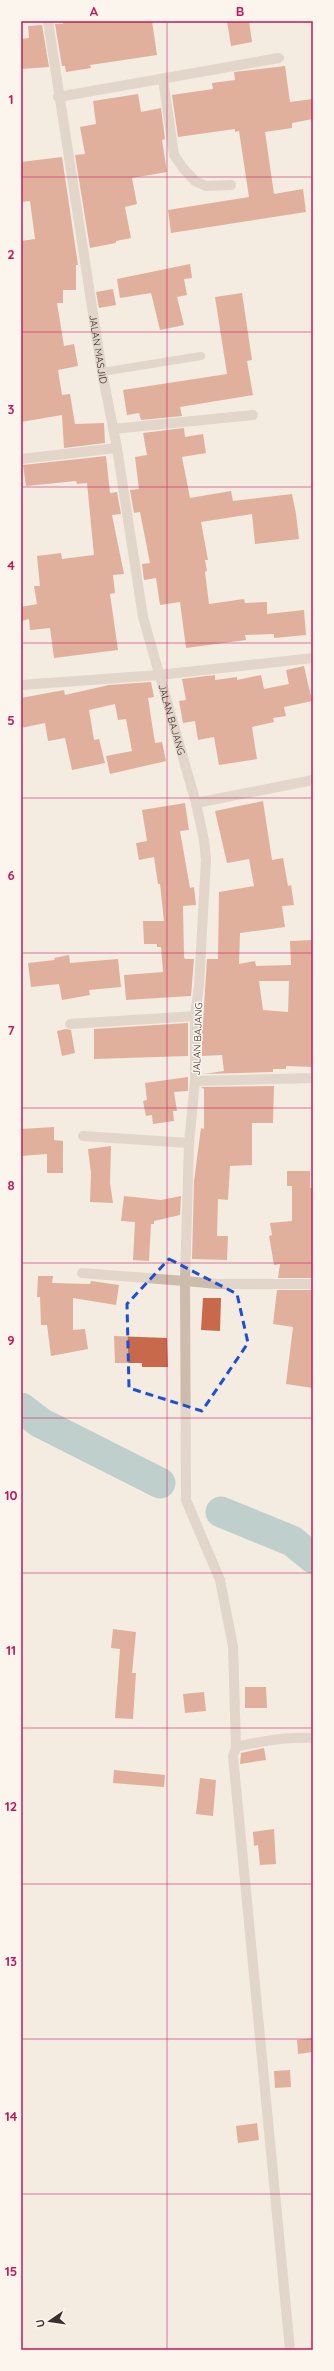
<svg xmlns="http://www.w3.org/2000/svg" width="334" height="2371" font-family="Quicksand,sans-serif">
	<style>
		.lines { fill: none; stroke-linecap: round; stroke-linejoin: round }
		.river { stroke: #7fb0b2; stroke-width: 31 }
		.building { fill: #c8694b; fill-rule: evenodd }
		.service { stroke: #cdbbac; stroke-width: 8 }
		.minor { stroke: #cdbbac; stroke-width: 10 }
		.marked { fill: none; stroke: #1d4ed8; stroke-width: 3; stroke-dasharray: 8 5; stroke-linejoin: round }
		.grid { fill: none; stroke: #c2185b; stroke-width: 1; stroke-opacity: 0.55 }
		.labels { text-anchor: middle; stroke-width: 3; stroke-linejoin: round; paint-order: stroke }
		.street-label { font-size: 10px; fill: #3b302b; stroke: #fbf5ee }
		.neatline { fill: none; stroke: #c2185b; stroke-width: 1.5 }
		.grid-label { font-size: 13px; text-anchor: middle; font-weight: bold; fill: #c2185b }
	</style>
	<rect width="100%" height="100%" fill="#f4ebe1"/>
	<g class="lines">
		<path class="river" d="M 21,1408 L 41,1423 L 160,1483
			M 221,1512 L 292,1541 L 313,1558"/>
	</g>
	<path class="building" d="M 62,21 L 152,21 L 157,55 L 90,65 L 91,68 L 66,72 L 65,66 L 62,66 L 55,24 L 63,24 Z
		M 227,21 L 249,21 L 252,42 L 231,46 Z
		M 42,25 L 49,67 L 21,69 L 21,39 L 29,38 L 28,26 Z
		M 285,66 L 290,102 L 313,99 L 313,119 L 292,123 L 292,128 L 265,132 L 274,194 L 303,189 L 306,212 L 171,233 L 168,210 L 249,197 L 239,131 L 235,132 L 235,129 L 178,137 L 172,95 L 213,89 L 212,83 L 235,80 L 234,72 Z
		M 138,94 L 141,112 L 161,108 L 165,139 L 162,140 L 167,172 L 132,178 L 137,204 L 125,207 L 131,238 L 116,241 L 116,243 L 90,248 L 75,155 L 85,154 L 80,127 L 96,124 L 93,101 Z
		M 62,157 L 78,265 L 76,265 L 76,290 L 63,290 L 63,303 L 57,303 L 64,346 L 74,344 L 78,366 L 58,370 L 62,395 L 70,394 L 75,424 L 104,423 L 105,443 L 64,448 L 62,415 L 21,422 L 21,241 L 35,239 L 30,201 L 21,202 L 21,162 Z
		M 190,264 L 192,278 L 184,279 L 187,295 L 177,297 L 184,325 L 160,330 L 151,293 L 120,298 L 117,279 Z
		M 113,289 L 116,305 L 99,308 L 96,292 Z
		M 242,293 L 252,360 L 247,361 L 253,395 L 180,407 L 182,416 L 141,420 L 139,413 L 127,415 L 123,390 L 227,374 L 215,297 Z
		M 184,428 L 185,437 L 203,434 L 206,453 L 182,457 L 190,498 L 231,491 L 233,501 L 292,494 L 296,514 L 299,539 L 255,544 L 252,514 L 201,522 L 208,560 L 205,560 L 207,571 L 205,572 L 209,604 L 244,599 L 245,603 L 267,602 L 267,614 L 304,610 L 306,635 L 274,638 L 274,634 L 245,635 L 246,640 L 186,648 L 180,602 L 160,605 L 156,578 L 144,580 L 142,564 L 150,563 L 140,512 L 134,513 L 130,490 L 139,489 L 135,457 L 147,455 L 143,433 Z
		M 106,456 L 110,493 L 117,492 L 121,514 L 112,515 L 124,574 L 113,575 L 115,593 L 110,594 L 118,650 L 54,658 L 50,628 L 30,630 L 29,619 L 21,621 L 21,607 L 37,604 L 34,586 L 40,586 L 37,556 L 61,553 L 62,559 L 94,555 L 87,483 L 77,484 L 76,481 L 26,486 L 23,465 Z
		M 304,666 L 312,701 L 284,707 L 286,716 L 273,718 L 274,722 L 252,727 L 257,759 L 219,765 L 214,737 L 198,740 L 195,721 L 183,723 L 179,701 L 186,700 L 182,679 L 215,675 L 215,680 L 237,677 L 237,680 L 261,675 L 264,689 L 289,684 L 286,670 Z
		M 151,682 L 154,697 L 148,698 L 155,743 L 162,742 L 166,761 L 110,774 L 106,756 L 132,751 L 126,719 L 118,720 L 115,704 L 89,710 L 94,740 L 99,739 L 105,763 L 72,770 L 65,738 L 48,741 L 45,723 L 21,728 L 21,698 L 64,690 L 65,695 L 109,685 Z
		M 263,801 L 272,860 L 283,858 L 288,886 L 291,885 L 294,905 L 282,906 L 285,927 L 240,933 L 239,964 L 255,961 L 256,966 L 291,965 L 290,941 L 313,940 L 313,1067 L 286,1066 L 286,1069 L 273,1069 L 273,1072 L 204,1074 L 224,1071 L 222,1055 L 202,1056 L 202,1022 L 203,1022 L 207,959 L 218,959 L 219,892 L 254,886 L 249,859 L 227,863 L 215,811 ZM 259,981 L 289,981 L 288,1012 L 263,1010 Z
		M 185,803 L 189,830 L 180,831 L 190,888 L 194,887 L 196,905 L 183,906 L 184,957 L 185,959 L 194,959 L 191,996 L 126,1000 L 124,975 L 163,972 L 161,947 L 157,947 L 157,944 L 144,944 L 143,921 L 164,921 L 160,884 L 158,884 L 154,857 L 139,860 L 136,843 L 147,841 L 142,810 Z
		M 69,955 L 70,963 L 118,959 L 121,987 L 89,990 L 90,995 L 62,1000 L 59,984 L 31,987 L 28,963 L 55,960 L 54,958 Z
		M 188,1023 L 188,1056 L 94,1059 L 94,1029 Z
		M 66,1029 L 71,1030 L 75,1053 L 62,1056 L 57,1031 Z
		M 188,1077 L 188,1091 L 174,1092 L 177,1111 L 173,1111 L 174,1121 L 153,1124 L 152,1115 L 146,1116 L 143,1101 L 147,1100 L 145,1083 Z
		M 274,1086 L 273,1123 L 252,1123 L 252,1165 L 230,1166 L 228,1200 L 218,1199 L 217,1236 L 228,1236 L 227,1260 L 192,1259 L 194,1181 L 201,1128 L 204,1129 L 204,1089 L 201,1087 Z
		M 54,1127 L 54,1140 L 63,1141 L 63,1173 L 47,1173 L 47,1154 L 21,1156 L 21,1129 Z
		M 111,1146 L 110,1183 L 113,1203 L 90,1202 L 91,1173 L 88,1149 Z
		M 287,1171 L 310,1171 L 310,1188 L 312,1188 L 313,1278 L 278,1278 L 280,1264 L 274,1265 L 269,1236 L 272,1235 L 270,1223 L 292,1221 L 292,1186 L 287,1186 Z
		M 124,1196 L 161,1200 L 181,1196 L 180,1215 L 154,1221 L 154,1224 L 151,1224 L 149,1261 L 133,1260 L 135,1222 L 121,1221 Z
		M 38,1276 L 53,1276 L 52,1283 L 90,1284 L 91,1281 L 119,1285 L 116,1305 L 73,1298 L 73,1330 L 85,1329 L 88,1349 L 51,1356 L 47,1325 L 41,1325 L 40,1297 L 37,1297 Z
		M 277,1290 L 313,1290 L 313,1388 L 286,1384 L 293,1327 L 273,1324 Z
		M 203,1298 L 221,1298 L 220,1331 L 201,1330 Z
		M 114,1336 L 167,1338 L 168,1367 L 142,1367 L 142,1363 L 115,1363 Z
		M 113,1629 L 136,1632 L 132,1673 L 136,1673 L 133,1719 L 115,1718 L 120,1649 L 111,1648 Z
		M 245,1687 L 266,1687 L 267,1708 L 245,1708 Z
		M 204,1692 L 206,1711 L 185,1713 L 183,1694 Z
		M 264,1748 L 266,1760 L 240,1764 L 241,1753 Z
		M 114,1770 L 165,1775 L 164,1787 L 113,1783 Z
		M 200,1778 L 216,1780 L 213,1816 L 196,1814 Z
		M 274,1829 L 276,1864 L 260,1865 L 258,1845 L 254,1846 L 253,1832 Z
		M 313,2038 L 313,2052 L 298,2054 L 297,2040 Z
		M 290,2070 L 291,2087 L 275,2088 L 274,2071 Z
		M 257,2123 L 259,2140 L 238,2143 L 236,2126 Z"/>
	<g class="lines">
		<path class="service" d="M 102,372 L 201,356"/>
		<g class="minor">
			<path id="s1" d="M 48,21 L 102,372 L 117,448 L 143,617 L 196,803 L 204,840 L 206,860 L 199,986 L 195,1016 L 195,1081 L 189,1143 L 185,1281 L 218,1284 L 313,1284"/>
			<path d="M 163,79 L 174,155 L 183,168 L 195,181 L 206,186 L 231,185"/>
			<path d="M 58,97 L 279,58"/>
			<path d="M 113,429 L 253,415"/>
			<path d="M 21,459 L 117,448"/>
			<path d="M 21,685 L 159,675 L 313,658"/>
			<path d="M 196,803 L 313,780"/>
			<path d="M 70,1024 L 195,1016"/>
			<path d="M 195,1081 L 313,1078"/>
			<path d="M 83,1136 L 189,1143"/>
			<path d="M 82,1273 L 185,1281 L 186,1500 L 220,1580 L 233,1646 L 236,1747"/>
			<path d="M 290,2350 L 233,1756 L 236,1747 C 261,1741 287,1737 313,1738"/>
		</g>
	</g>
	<path d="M0 0H334V2371H0ZM 169,1259 L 237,1294 L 248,1343 L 202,1411 L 129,1388 L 127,1304 Z" fill="#f4ebe1" fill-opacity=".55" fill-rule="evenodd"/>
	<path class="marked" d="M 169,1259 L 237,1294 L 248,1343 L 202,1411 L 129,1388 L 127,1304 Z"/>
	<path class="grid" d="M 167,21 L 167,2350M 21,177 L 313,177M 21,332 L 313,332M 21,487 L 313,487M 21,643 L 313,643M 21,798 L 313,798M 21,953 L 313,953M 21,1108 L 313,1108M 21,1263 L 313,1263M 21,1418 L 313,1418M 21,1573 L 313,1573M 21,1728 L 313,1728M 21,1884 L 313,1884M 21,2039 L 313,2039M 21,2194 L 313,2194"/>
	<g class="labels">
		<g class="street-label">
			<text dy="4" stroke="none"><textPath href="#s1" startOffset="332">JALAN MASJID</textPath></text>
			<text dy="4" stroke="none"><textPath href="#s1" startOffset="710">JALAN BAJANG</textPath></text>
			<text transform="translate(197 1039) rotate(-88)" y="4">JALAN BAJANG</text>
		</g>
	</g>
	<rect width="334" height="2371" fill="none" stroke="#fbf5ee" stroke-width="44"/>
	<g transform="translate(50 2321) rotate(257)" stroke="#fbf5ee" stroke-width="3" paint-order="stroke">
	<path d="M0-3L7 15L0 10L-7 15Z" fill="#3b302b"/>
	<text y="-6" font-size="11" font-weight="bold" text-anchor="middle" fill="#3b302b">U</text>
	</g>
	<rect x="22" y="22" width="290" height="2327" class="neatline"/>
	<g class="grid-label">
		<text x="94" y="16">A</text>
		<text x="240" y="16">B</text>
		<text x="11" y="104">1</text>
		<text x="11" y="259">2</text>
		<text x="11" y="414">3</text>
		<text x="11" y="570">4</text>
		<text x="11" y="725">5</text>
		<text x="11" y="880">6</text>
		<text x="11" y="1035">7</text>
		<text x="11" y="1190">8</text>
		<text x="11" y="1345">9</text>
		<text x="11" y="1500">10</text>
		<text x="11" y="1655">11</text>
		<text x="11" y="1811">12</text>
		<text x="11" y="1966">13</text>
		<text x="11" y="2121">14</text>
		<text x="11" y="2276">15</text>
	</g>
</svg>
